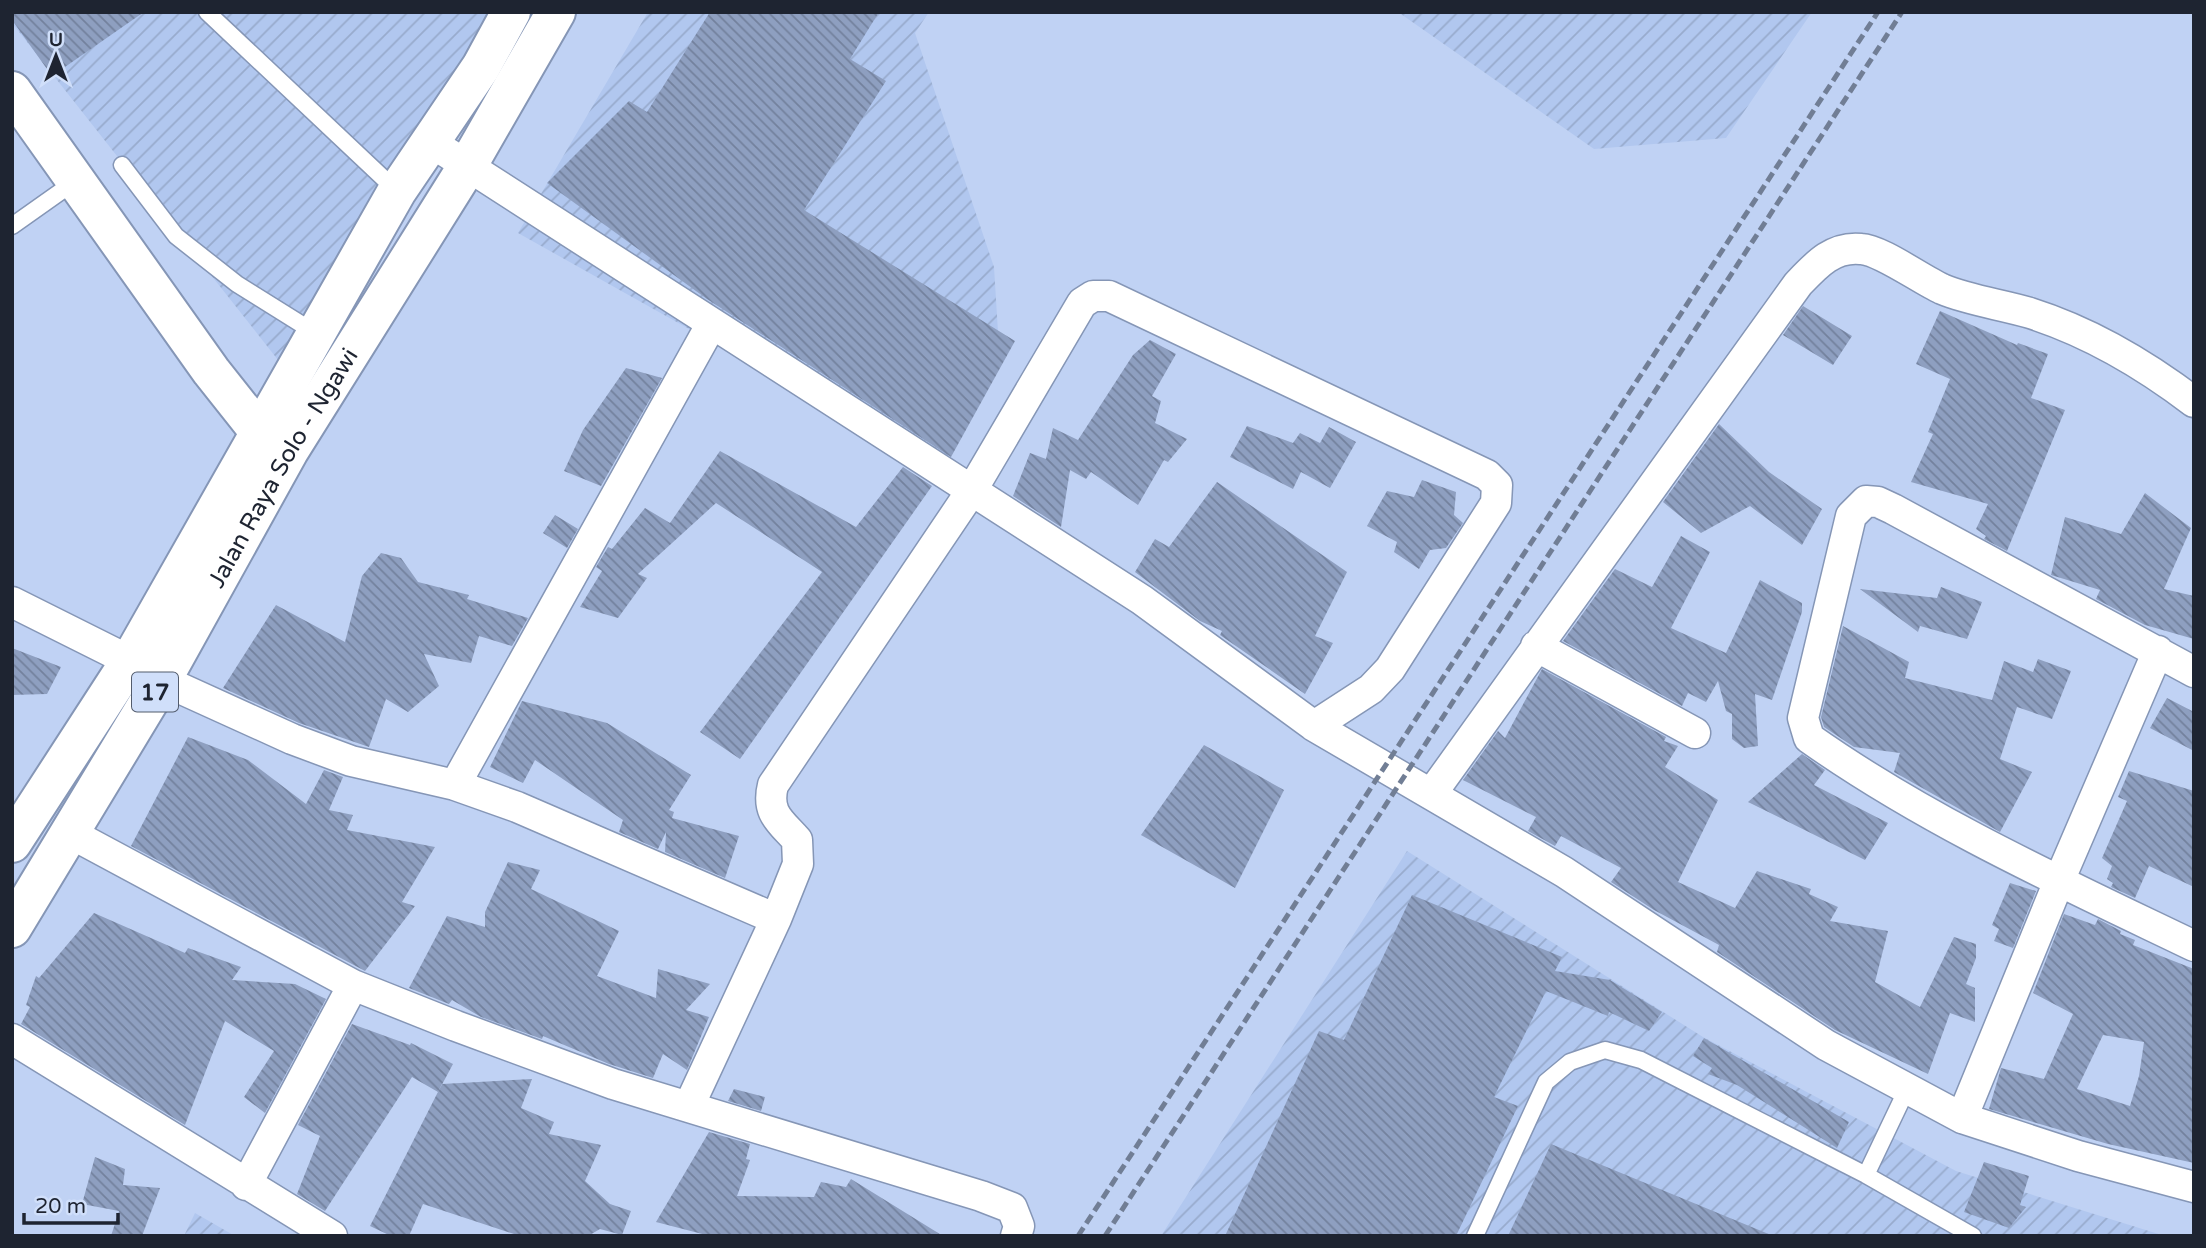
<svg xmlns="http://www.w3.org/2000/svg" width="2206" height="1248" font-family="'Varela Round',sans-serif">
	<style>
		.industrial { fill: url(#industrial-furrows) }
		.building { fill: url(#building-back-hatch); fill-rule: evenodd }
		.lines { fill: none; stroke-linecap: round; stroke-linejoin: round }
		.lane-casing { stroke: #8596b6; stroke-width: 19 }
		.street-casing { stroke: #8596b6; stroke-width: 33 }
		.secondary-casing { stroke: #8596b6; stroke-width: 42 }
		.highway-casing { stroke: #8596b6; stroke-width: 42 }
		.lane { stroke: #fff; stroke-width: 16 }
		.street { stroke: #fff; stroke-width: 30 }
		.secondary { stroke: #fff; stroke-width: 38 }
		.highway { stroke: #fff; stroke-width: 38 }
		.rail { stroke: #717e95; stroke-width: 5; stroke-dasharray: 10 5; stroke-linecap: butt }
		.labels { text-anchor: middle; stroke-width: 7; stroke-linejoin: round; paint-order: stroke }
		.shield { fill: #d0dffa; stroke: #535c6d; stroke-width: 2 }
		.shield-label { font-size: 23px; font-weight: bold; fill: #1e2431 }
		.street-label { font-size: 24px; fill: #1e2431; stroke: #d0dffa }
	</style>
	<defs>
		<pattern id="industrial-furrows" width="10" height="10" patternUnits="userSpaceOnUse" patternTransform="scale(1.75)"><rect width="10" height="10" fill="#b1c7ef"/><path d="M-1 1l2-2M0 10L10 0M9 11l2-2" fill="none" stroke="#98abcd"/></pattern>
		<pattern id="building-back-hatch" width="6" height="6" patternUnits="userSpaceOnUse" patternTransform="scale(1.75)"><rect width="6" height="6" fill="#8e9fc0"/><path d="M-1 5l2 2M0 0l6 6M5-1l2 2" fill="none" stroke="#73819d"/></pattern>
	</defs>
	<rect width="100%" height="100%" fill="#c0d2f4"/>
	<path class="industrial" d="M 12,12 L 525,12 L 293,379 L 12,23 Z
		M 648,12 L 929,12 L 915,33 L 994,267 L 999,348 L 942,471 L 518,233 Z
		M 1398,12 L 1812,12 L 1726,138 L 1594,149 Z
		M 1407,851 L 1703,1037 L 1956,1171 L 2165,1236 L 1161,1236 Z
		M 195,1213 L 235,1236 L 184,1236 Z"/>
	<path class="building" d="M 12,12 L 144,12 L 52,76 L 12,20 Z
		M 710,12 L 879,12 L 850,59 L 886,81 L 804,210 L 1015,341 L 951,457 L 707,299 L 547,183 L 629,101 L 647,112 Z
		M 1803,306 L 1852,336 L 1833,365 L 1783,335 Z
		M 1940,311 L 2017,345 L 2018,343 L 2048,354 L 2031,398 L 2065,410 L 2007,551 L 1984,539 L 1986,536 L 1976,529 L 1988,504 L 1911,482 L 1933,434 L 1928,432 L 1950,379 L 1916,364 Z
		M 1150,340 L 1176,354 L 1152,396 L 1161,401 L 1155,423 L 1187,439 L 1168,462 L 1164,460 L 1138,505 L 1091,472 L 1086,479 L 1070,470 L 1061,527 L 1013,496 L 1030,453 L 1046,459 L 1053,428 L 1078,440 L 1133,355 Z
		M 626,368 L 662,378 L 601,486 L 564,471 L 583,430 Z
		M 1719,424 L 1769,472 L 1822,509 L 1802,545 L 1750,506 L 1701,533 L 1663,502 Z
		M 1247,426 L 1293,443 L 1300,433 L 1320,443 L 1329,427 L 1356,442 L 1330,488 L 1301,472 L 1293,489 L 1230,457 Z
		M 720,451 L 856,527 L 903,467 L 932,486 L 740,759 L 700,732 L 822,572 L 716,503 L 638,574 L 647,578 L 618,618 L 580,607 L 602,571 L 596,567 L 608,547 L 612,549 L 645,508 L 670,523 Z
		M 1422,480 L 1456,492 L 1454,515 L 1463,523 L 1446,548 L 1430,550 L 1419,569 L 1394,552 L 1397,542 L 1367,526 L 1387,491 L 1414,497 Z
		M 1217,482 L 1347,572 L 1315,636 L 1333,643 L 1305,694 L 1220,635 L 1222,631 L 1200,621 L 1135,572 L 1155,539 L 1169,547 Z
		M 2145,493 L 2191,528 L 2164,589 L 2194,596 L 2194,639 L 2145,625 L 2096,599 L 2100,590 L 2051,575 L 2065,517 L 2121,534 Z
		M 555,515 L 578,529 L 567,548 L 543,533 Z
		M 1681,536 L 1710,552 L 1671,628 L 1726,653 L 1760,580 L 1802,603 L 1802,612 L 1772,700 L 1755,694 L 1758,746 L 1744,748 L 1732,739 L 1732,714 L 1726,711 L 1718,681 L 1706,702 L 1688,693 L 1682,706 L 1563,641 L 1615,569 L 1652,587 Z
		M 381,553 L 401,558 L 418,582 L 469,595 L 467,599 L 528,618 L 512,646 L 479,636 L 471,663 L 424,654 L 439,686 L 408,712 L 386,699 L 369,747 L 299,723 L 223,688 L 276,605 L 345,642 L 362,576 Z
		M 1941,587 L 1982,602 L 1967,639 L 1920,626 L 1918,632 L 1860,589 L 1937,598 Z
		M 1843,626 L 1909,662 L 1905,678 L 1992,700 L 2004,661 L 2033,672 L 2038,659 L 2071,671 L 2052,719 L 2017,707 L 2000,759 L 2032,772 L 2000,832 L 1894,772 L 1900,753 L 1854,747 L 1824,727 L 1821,717 Z
		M 12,648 L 61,667 L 47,694 L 12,695 Z
		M 1542,669 L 1666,737 L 1664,741 L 1678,746 L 1665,767 L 1718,800 L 1678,882 L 1735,908 L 1757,871 L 1811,889 L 1809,894 L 1838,907 L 1830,921 L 1888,931 L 1875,982 L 1920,1007 L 1954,937 L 1976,944 L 1976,958 L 1966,984 L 1975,988 L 1975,1022 L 1950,1013 L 1928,1074 L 1835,1030 L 1717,952 L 1719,945 L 1654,910 L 1611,882 L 1621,868 L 1561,836 L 1555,846 L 1528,831 L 1536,817 L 1463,780 L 1498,731 L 1505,738 Z
		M 2167,698 L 2194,712 L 2194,751 L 2150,728 Z
		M 522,701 L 607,723 L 691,775 L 669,810 L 674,812 L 672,818 L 739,836 L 725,878 L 665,852 L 666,832 L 658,849 L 619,832 L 623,820 L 535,760 L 523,783 L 490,767 Z
		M 188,737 L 248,760 L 306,804 L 324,770 L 343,777 L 329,810 L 353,815 L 347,830 L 435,847 L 402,902 L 415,906 L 365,971 L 131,846 Z
		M 1204,745 L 1284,790 L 1235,888 L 1141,835 Z
		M 1802,754 L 1825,770 L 1814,785 L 1888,823 L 1865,860 L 1748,802 Z
		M 2129,771 L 2194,791 L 2194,887 L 2149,866 L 2135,898 L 2111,887 L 2113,883 L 2107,879 L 2112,866 L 2102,858 L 2127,801 L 2118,797 Z
		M 508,862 L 540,870 L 531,889 L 619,931 L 597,976 L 656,998 L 658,969 L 710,984 L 686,1010 L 709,1017 L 687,1070 L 663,1054 L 653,1078 L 609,1064 L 543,1036 L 542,1039 L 481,1017 L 452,1000 L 449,1004 L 409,988 L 447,916 L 485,927 L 485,912 Z
		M 2010,883 L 2036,891 L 2013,948 L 1994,941 L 1999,929 L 1992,925 Z
		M 1412,895 L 1562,957 L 1555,971 L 1610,980 L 1662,1012 L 1649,1031 L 1609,1012 L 1608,1016 L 1546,991 L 1494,1097 L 1518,1106 L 1456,1236 L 1225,1236 L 1319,1031 L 1344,1040 Z
		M 94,913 L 185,953 L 188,948 L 241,967 L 232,980 L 295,984 L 326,999 L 265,1113 L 244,1097 L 274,1051 L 225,1021 L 185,1125 L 21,1024 L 30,1007 L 26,1005 L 36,976 L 39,978 Z
		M 2064,914 L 2095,925 L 2098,919 L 2121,931 L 2120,934 L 2135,940 L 2133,945 L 2194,969 L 2194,1163 L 2108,1144 L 1989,1109 L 2001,1068 L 2044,1079 L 2073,1014 L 2033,993 ZM 2103,1035 L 2144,1042 L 2139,1076 L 2130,1106 L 2077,1089 Z
		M 352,1024 L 410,1045 L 411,1043 L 453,1064 L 438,1092 L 412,1077 L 325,1211 L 297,1194 L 320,1136 L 298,1125 Z
		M 1704,1038 L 1849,1122 L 1837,1148 L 1737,1085 L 1708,1074 L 1712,1068 L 1693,1056 Z
		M 532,1079 L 521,1108 L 554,1122 L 549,1134 L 601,1145 L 585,1181 L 610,1204 L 631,1211 L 622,1235 L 600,1229 L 588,1236 L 520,1236 L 423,1204 L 409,1236 L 391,1236 L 370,1226 L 442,1084 Z
		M 734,1089 L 765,1097 L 761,1111 L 728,1101 Z
		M 709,1132 L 750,1144 L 746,1159 L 750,1160 L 737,1196 L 814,1197 L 821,1182 L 846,1187 L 851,1179 L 943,1236 L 710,1236 L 656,1222 Z
		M 1551,1144 L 1771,1235 L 1771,1236 L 1508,1236 Z
		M 95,1157 L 125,1169 L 123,1185 L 160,1188 L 142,1236 L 111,1236 L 119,1211 L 82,1204 Z
		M 1984,1162 L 2029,1176 L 2020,1205 L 2026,1207 L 2009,1228 L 1964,1212 Z"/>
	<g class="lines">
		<g class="lane-casing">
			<path id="lane" d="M 207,12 L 397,191
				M 122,165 L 176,236 L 237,284 L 317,334
				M 12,226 L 77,180
				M 1866,1175 L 1907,1089
				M 1475,1236 L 1546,1082 L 1570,1062 L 1605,1050 L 1641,1060 L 1866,1175 L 1973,1236"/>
		</g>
		<g class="street-casing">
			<path id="street" d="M 432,143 L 1142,600 L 1314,726 L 1564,872 L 1826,1045 L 1962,1118 L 2078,1156 L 2194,1187
				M 12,602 L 130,661
				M 1536,646 L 1695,733
				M 2194,672 L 1893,509 L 1878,502 L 1866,501 L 1851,516 L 1803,718 L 1809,738 C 1928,822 2063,883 2194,946
				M 162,680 L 292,739 L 351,761 L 455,785 L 517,807 L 776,919
				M 455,785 L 711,325
				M 1432,793 L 1798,284 C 1816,265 1833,246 1861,249 C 1881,250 1920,279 1942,289 C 1971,301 2000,304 2030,313 C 2090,332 2144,364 2194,402
				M 70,833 L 353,985 L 456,1026 L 613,1084 L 981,1196 L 1012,1208 L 1019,1226 L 1016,1236
				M 12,1039 L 332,1236
				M 689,1106 L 776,919 L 798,864 L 797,840 C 780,821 766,813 773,785 L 972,490 L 1082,303 L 1093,296 L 1109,296 L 1487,475 L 1497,485 L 1496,503 L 1390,669 L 1371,689 L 1314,726
				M 1962,1118 L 2059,881 L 2158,651
				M 246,1185 L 353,985"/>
		</g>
		<g class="secondary-casing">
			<path id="secondary" d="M 12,91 L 211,371 L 261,434 L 286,449"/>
		</g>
		<g class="highway-casing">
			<g id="highway">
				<path d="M 12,843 L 130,661 L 397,191 L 481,67 L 511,12"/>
				<path id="s1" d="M 12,928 L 162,680 L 289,451 L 468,165 L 556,12"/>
			</g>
		</g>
		<use href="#lane" class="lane"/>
		<use href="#street" class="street"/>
		<use href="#secondary" class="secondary"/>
		<use href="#highway" class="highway"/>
		<path class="rail" d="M 1078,1236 L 1878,12
			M 1105,1236 L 1902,12"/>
	</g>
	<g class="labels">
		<rect class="shield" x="132" y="672.5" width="46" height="39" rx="5"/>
		<g class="shield-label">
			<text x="155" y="700">17</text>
		</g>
		<g class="street-label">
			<text dy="8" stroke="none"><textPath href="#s1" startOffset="534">Jalan Raya Solo - Ngawi</textPath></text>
		</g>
	</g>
	<rect width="2206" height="1248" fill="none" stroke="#1e2431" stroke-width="28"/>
	<g transform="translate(56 56)" stroke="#d0dffa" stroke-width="5" paint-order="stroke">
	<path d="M0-5L12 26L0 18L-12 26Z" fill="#1e2431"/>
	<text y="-10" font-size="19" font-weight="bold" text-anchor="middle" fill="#1e2431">U</text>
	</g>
	<path d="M24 1213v10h94v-10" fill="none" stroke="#1e2431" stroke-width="3.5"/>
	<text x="35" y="1213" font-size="21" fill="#1e2431" stroke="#d0dffa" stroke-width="5" paint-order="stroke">20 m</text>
</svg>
